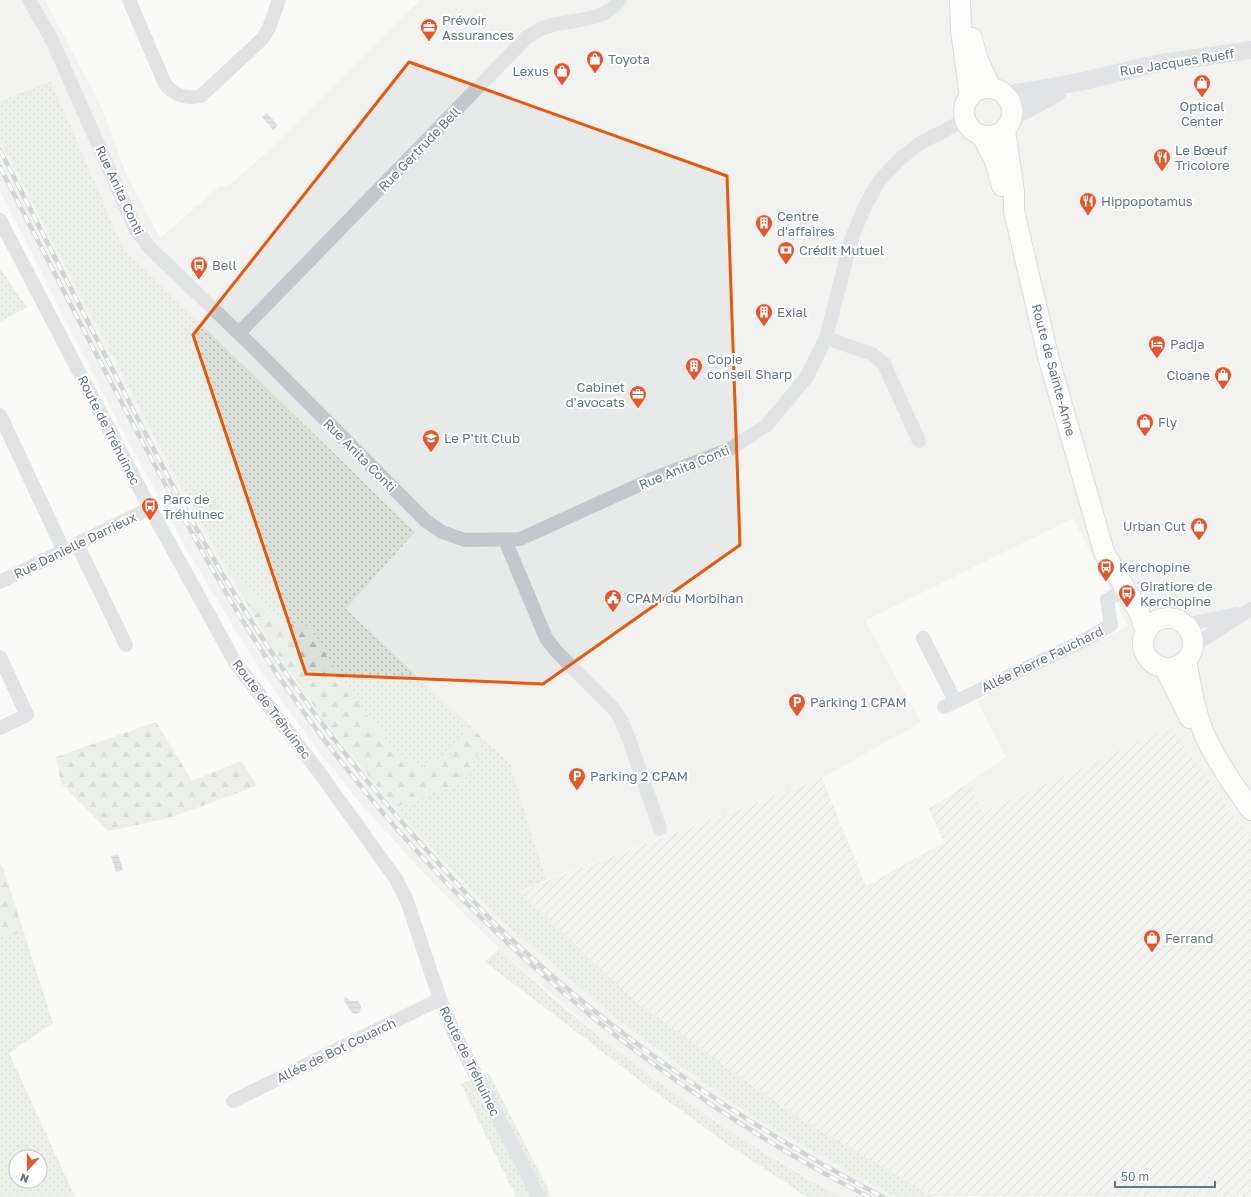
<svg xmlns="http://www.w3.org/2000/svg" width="1251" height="1197" font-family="'Golos Text',sans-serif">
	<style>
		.built { fill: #e8e9e9 }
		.industrial { fill: url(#industrial-furrows) }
		.grass { fill: url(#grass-dots); fill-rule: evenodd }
		.forest { fill: url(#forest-firs) }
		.water { fill: url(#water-rules) }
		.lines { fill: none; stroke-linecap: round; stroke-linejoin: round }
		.secondary-casing { stroke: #b3babf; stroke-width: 22 }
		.minor { stroke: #c3c8cc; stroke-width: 14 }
		.tertiary { stroke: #c3c8cc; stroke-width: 18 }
		.secondary { stroke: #fff; stroke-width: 20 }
		.rail-casing { stroke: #a2aab0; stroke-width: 4.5 }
		.rail { stroke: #fff; stroke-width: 3; stroke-dasharray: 9; stroke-linecap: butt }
		.marked { fill: none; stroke: #e8590c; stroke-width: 3; stroke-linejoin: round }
		.labels { text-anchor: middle; stroke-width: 4; stroke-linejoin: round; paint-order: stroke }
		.poi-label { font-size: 13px; fill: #657683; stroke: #fff; text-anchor: start }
		.street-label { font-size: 13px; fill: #657683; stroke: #fff }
	</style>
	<defs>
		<pattern id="industrial-furrows" width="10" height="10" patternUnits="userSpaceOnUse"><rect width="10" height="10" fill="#e8e9e9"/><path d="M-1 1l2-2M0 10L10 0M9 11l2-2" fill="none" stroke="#c0c1c2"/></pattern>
		<pattern id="grass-dots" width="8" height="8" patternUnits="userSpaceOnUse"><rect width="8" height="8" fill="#dadfd7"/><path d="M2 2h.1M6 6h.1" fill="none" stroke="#b4b9b4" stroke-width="1.8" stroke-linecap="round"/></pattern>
		<pattern id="forest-firs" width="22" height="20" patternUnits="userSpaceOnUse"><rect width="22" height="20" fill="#dadfd7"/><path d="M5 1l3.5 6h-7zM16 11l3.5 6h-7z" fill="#b4b9b4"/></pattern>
		<pattern id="water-rules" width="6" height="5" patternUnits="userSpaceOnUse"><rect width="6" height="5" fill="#bbc7cb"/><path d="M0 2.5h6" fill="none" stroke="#9ca6aa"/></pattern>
	</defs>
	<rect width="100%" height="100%" fill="#fafaf8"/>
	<path class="built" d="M 0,0 L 45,0 L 100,104 L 127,176 L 160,238 L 220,186 L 227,187 L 267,152 L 398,21 L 421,0 L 1251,0 L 1251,839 L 1171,727 L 983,812 L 970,782 L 1006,757 L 977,701 L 1128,626 L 1073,518 L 865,621 L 921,722 L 822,778 L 546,880 L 510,764 L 346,609 L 415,532 L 123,248 L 51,81 L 0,101 Z
		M 0,140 L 170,466 L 229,573 L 269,641 L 320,715 L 395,808 L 495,915 L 615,1017 L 757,1119 L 895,1197 L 841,1197 L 752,1145 L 681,1098 L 617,1051 L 510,959 L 469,919 L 418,867 L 357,799 L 320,753 L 263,675 L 191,557 L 99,386 L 0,191 Z"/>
	<path class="industrial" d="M 1171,727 L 1251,839 L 1251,1197 L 932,1196 L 792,1114 L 632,999 L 519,891 L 822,778 L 866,886 L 944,842 L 929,809 L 970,782 L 983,812 Z"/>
	<path class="grass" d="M 51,81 L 123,248 L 415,532 L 346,609 L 469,725 L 451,754 L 419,768 L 395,750 L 353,698 L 309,627 L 277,621 L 229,573 L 170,466 L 0,140 L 0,101 Z
		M 0,269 L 27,307 L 0,322 Z
		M 484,740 L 510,764 L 546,880 L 519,891 L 632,999 L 792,1114 L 934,1197 L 895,1197 L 757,1119 L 681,1066 L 615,1017 L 495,915 L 395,808 L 465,780 Z
		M 24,933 L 53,1023 L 9,1053 L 75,1197 L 0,1197 L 0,936 ZM 16,1157 L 40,1157 L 40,1181 L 16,1181 Z
		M 499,949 C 601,1046 717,1130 841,1197 L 807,1197 L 727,1144 L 642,1082 L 485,962 Z
		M 489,1073 L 552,1197 L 516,1197 L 461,1084 Z"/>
	<path class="forest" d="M 229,573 L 276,621 L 309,627 L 353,698 L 395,750 L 419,768 L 451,754 L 469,725 L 484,740 L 465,780 L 395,808 L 320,715 L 269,641 Z
		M 156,722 L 192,781 L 241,761 L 257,786 L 169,818 L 108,831 L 61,783 L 56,757 Z
		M 0,864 L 3,867 L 24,933 L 0,936 Z"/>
	<path class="water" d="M 267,113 L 278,125 L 273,130 L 262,117 Z
		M 118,854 L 123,870 L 116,872 L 111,856 Z
		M 345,997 L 351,1001 L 358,1001 L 361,1006 L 360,1012 L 357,1014 L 352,1013 L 344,1001 Z"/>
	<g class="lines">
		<g class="secondary-casing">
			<path id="secondary" d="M 960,1 L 961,30 L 970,97
				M 972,38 L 977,58 L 991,88
				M964 112a24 24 0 1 1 48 0a24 24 0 1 1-48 0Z
				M 1005,130 L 1014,192 L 1014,211 L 1048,356 L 1104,552 L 1139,612 L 1146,632
				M 982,136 L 995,161 L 1002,186
				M1143 643a25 25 0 1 1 50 0a25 25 0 1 1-50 0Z
				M 1186,661 C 1191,686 1195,713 1205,736 C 1217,762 1235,787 1251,810
				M 1165,668 L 1190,718"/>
		</g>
		<path class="minor" d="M 29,0 L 52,40 L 135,228 L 149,247 L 253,347 L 426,521 L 442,532 L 465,540 L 520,539 L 652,479 L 730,449 L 767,425 L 806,378 L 826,338 L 852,237 L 866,204 L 880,180 L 900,159 L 920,143 L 965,120
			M 129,0 L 165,84 C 175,96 186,99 201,96 L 263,38 L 269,28 L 279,0
			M 0,220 L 150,508 L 235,662 L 319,772 L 396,879 L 407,901 L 440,999 L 455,1035 L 525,1169 L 538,1197
			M 239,333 L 527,37 C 533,34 539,29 546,27 C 573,18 600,24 620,0
			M 826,338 L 872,354 L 884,364 L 919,441
			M 0,415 L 64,551
			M 505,540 L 546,638 L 556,651 L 613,708 L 620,718 L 629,739 L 660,829
			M 77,544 L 126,645
			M 0,582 L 150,508
			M 1185,625 L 1236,614
			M 923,638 L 955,701
			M 1193,646 L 1251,609
			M 0,657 L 27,715 L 0,728
			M 944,707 L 1085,640 L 1111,625 L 1107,600 L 1124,590
			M 233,1101 L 440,999"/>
		<path class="tertiary" d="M 1005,95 L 1079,82 L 1155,64 L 1251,50
			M 1012,117 L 1057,93"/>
		<use href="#secondary" class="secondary"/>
		<g class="rail-casing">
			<path id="rail" d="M 0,150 C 41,230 81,309 122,388 C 169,480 217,572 275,657 C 315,718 360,774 408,829 C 441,866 473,903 509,937 C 617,1039 752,1129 883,1197
				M 0,167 C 58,280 115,393 176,504 C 206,559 236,613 271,665 C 421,889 628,1074 869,1197"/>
		</g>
		<use href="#rail" class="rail"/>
	</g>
	<path d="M0 0H1251V1197H0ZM 409,62 L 727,176 L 740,545 L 543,684 L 306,674 L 193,335 Z" fill="#fafaf8" fill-opacity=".55" fill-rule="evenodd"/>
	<path class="marked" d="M 409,62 L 727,176 L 740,545 L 543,684 L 306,674 L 193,335 Z"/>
	<defs>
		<g id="office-pin" transform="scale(0.9)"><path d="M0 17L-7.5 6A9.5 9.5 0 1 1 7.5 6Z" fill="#e4572e" stroke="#fff"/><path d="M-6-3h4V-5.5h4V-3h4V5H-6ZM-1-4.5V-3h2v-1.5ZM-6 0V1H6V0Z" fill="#fff"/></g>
		<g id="shop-pin" transform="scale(0.9)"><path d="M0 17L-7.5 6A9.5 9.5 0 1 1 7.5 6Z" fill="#e4572e" stroke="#fff"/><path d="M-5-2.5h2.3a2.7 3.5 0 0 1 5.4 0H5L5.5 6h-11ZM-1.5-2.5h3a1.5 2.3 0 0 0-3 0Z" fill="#fff"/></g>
		<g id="restaurant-pin" transform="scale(0.9)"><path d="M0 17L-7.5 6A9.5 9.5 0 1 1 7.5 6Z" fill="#e4572e" stroke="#fff"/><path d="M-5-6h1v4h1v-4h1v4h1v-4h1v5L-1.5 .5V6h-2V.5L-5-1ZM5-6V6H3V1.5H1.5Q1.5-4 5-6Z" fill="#fff"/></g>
		<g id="building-pin" transform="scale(0.9)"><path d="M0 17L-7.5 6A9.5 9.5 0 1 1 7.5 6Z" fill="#e4572e" stroke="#fff"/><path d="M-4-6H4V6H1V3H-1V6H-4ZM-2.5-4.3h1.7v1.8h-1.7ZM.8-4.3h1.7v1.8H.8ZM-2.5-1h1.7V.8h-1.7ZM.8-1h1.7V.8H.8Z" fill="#fff"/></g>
		<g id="bank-pin" transform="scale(0.9)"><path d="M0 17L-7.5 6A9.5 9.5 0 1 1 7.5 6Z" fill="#e4572e" stroke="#fff"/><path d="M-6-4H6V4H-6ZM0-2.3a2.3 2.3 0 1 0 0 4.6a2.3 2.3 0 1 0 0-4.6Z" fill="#fff"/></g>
		<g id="bus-pin" transform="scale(0.9)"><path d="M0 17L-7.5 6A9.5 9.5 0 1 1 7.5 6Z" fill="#e4572e" stroke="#fff"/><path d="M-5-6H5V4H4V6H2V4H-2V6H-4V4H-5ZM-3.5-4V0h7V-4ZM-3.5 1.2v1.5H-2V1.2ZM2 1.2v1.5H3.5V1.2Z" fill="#fff"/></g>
		<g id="hotel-pin" transform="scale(0.9)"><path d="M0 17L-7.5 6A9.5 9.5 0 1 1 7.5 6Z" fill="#e4572e" stroke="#fff"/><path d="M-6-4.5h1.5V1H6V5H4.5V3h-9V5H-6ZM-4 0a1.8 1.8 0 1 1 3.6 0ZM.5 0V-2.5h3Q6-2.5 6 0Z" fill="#fff"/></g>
		<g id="school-pin" transform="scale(0.9)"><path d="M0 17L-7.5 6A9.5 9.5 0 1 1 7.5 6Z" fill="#e4572e" stroke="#fff"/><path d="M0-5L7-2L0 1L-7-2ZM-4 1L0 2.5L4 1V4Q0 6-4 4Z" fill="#fff"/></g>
		<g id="civic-pin" transform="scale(0.9)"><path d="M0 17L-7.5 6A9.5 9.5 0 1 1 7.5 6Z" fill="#e4572e" stroke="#fff"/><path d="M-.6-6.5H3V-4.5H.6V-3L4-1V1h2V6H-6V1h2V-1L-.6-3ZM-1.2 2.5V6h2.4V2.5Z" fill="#fff"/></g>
		<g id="parking-pin" transform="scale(0.9)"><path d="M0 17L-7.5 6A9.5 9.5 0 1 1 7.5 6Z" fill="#e4572e" stroke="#fff"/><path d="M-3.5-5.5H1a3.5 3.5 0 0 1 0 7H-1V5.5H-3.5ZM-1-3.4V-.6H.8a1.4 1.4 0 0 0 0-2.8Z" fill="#fff"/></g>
	</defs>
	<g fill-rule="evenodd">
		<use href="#office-pin" x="429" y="27"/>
		<use href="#shop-pin" x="595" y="59"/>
		<use href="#shop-pin" x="562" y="71"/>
		<use href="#shop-pin" x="1202" y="83"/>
		<use href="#restaurant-pin" x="1162" y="157"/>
		<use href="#restaurant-pin" x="1088" y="201"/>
		<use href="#building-pin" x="764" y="223"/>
		<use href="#bank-pin" x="786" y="250"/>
		<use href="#bus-pin" x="199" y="265"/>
		<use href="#building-pin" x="764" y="312"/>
		<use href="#hotel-pin" x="1157" y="344"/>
		<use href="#building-pin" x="694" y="366"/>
		<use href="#shop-pin" x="1223" y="375"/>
		<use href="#office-pin" x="638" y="394"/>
		<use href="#shop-pin" x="1145" y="422"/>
		<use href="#school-pin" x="431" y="438"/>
		<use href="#bus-pin" x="150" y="506"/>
		<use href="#shop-pin" x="1199" y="526"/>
		<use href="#bus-pin" x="1106" y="567"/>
		<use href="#bus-pin" x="1127" y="593"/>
		<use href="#civic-pin" x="613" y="598"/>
		<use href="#parking-pin" x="797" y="702"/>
		<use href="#parking-pin" x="577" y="776"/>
		<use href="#shop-pin" x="1152" y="938"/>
	</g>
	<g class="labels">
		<g class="poi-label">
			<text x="442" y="25">Prévoir<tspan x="442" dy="15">Assurances</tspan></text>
			<text x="608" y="64">Toyota</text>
			<text x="549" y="76" text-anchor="end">Lexus</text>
			<text x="1202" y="111" text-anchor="middle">Optical<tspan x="1202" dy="15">Center</tspan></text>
			<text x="1175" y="155">Le Bœuf<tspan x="1175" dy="15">Tricolore</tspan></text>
			<text x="1101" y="206">Hippopotamus</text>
			<text x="777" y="221">Centre<tspan x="777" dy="15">d'affaires</tspan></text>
			<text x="799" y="255">Crédit Mutuel</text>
			<text x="212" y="270">Bell</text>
			<text x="777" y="317">Exial</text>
			<text x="1170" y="349">Padja</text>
			<text x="707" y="364">Copie<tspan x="707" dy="15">conseil Sharp</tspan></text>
			<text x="1210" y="380" text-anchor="end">Cloane</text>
			<text x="625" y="392" text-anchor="end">Cabinet<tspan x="625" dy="15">d'avocats</tspan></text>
			<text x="1158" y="427">Fly</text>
			<text x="444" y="443">Le P'tit Club</text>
			<text x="163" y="504">Parc de<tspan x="163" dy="15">Tréhuinec</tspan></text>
			<text x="1186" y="531" text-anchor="end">Urban Cut</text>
			<text x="1119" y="572">Kerchopine</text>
			<text x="1140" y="591">Giratiore de<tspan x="1140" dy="15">Kerchopine</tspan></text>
			<text x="626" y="603">CPAM du Morbihan</text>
			<text x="810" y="707">Parking 1 CPAM</text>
			<text x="590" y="781">Parking 2 CPAM</text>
			<text x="1165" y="943">Ferrand</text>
		</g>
		<g class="street-label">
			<text transform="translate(1177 62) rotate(-9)" y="5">Rue Jacques Rueff</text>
			<text transform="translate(419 149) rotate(-46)" y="5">Rue Gertrude Bell</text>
			<text transform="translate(120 190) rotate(65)" y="5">Rue Anita Conti</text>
			<text transform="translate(1054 370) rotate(75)" y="5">Route de Sainte-Anne</text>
			<text transform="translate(109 430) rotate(63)" y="5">Route de Tréhuinec</text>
			<text transform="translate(360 455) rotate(45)" y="5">Rue Anita Conti</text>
			<text transform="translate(684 467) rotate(-22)" y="5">Rue Anita Conti</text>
			<text transform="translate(75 545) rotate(-26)" y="5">Rue Danielle Darrieux</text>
			<text transform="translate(1042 659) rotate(-26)" y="5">Allée Pierre Fauchard</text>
			<text transform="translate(272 709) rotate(53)" y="5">Route de Tréhuinec</text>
			<text transform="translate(336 1050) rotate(-26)" y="5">Allée de Bot Couarch</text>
			<text transform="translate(470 1061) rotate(64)" y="5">Route de Tréhuinec</text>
		</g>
	</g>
	<g transform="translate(28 1169) rotate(201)"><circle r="19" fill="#ffffff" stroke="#c1c8cd"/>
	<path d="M0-3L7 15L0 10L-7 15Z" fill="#e4572e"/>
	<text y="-6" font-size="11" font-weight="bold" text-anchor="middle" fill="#657683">N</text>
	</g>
	<path d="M1115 1181v6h100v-6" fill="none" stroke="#657683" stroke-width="2"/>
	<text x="1121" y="1181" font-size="12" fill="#657683" stroke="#ffffff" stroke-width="3" paint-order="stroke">50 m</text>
</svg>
